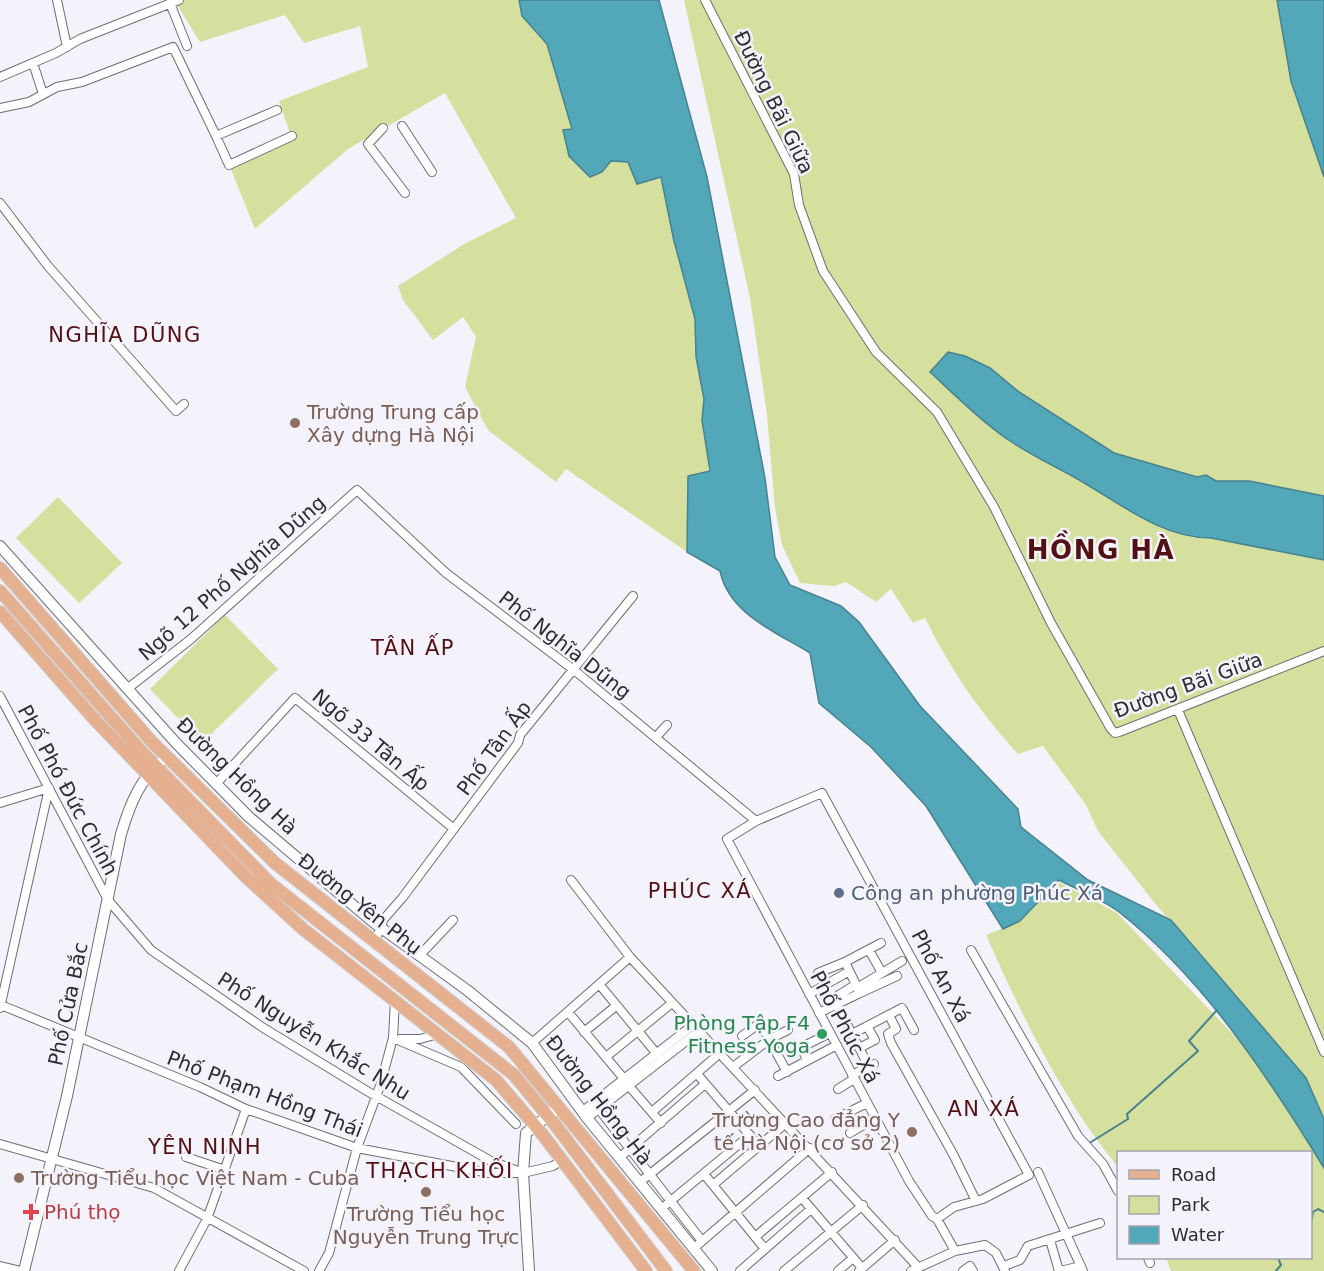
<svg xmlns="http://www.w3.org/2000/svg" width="1324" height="1271" font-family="'DejaVu Sans',sans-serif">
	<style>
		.green { fill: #d5df9e }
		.water { fill: #52a7b9; stroke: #478290; stroke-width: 1.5 }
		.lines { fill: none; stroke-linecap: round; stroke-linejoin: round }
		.stream { stroke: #478290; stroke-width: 2 }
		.minor-casing { stroke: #6d6d74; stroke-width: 10 }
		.tertiary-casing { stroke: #6d6d74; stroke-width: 12 }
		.secondary-casing { stroke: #6d6d74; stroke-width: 12 }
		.primary-casing { stroke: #d1d1d2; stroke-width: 14 }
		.minor { stroke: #fff; stroke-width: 8 }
		.tertiary { stroke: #fff; stroke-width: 10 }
		.secondary { stroke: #fff; stroke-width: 10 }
		.primary { stroke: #e4b08f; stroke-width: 12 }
		.education-dot { fill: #8d6e63; stroke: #f4f3fb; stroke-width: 2 }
		.service-dot { fill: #5c6f8a; stroke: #f4f3fb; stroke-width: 2 }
		.leisure-dot { fill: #2e9e5b; stroke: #f4f3fb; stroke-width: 2 }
		.health-dot { fill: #e0444e; stroke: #f4f3fb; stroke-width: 2 }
		.labels { text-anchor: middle; stroke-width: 5; stroke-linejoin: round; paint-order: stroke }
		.street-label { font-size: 20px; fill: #2e2d31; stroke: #f4f3fb }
		.education-label { font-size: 20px; fill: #785e54; stroke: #f4f3fb; text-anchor: start }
		.service-label { font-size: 20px; fill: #4e5e75; stroke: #f4f3fb; text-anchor: start }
		.leisure-label { font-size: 20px; fill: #27864d; stroke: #f4f3fb; text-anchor: end }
		.health-label { font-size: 20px; fill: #be3a42; stroke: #f4f3fb; text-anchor: start }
		.neighbourhood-label { font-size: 21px; letter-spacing: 1.5px; fill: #540f13; stroke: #f4f3fb }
		.district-label { font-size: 26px; font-weight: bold; letter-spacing: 1.5px; fill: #540f13; stroke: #f4f3fb }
	</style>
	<rect width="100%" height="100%" fill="#f4f3fb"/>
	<path class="green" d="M 174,0 L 519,0 L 522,16 L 547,44 L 572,130 L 564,130 L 602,172 L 611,161 L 628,162 L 661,177 L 674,241 L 695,319 L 696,357 L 704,399 L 702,420 L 710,471 L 687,487 L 687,552 L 566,469 L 556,482 L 488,430 L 465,387 L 476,337 L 463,317 L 433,340 L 403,300 L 398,286 L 466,243 L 516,218 L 445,93 L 348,149 L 255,229 L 230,167 L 291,136 L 279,101 L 368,67 L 360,26 L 304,43 L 285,15 L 200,42 Z
		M 684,0 L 1277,0 L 1291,81 L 1324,177 L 1324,1119 L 1306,1078 L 1153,901 L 1098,831 L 1086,805 L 1043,746 L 1018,754 C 978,710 951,670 925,618 L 913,623 L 891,589 L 876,602 L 846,582 L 834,586 L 800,583 L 782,545 L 775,508 L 767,415 L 750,298 Z
		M 58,497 L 122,563 L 79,603 L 16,538 Z
		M 225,615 L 278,669 L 202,743 L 150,689 Z
		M 1057,881 L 1117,913 L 1249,1051 L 1324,1168 L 1324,1271 L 1171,1271 L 1166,1258 L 1310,1258 L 1310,1152 L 1118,1152 L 1118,1167 C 1062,1099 1022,1016 986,935 L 1020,921 Z"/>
	<path class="water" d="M 519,0 L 659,0 L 707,177 L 765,478 L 775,557 L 790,585 L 841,606 L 859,622 L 920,706 L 1018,809 L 1021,827 L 1088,880 L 1171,920 L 1306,1078 L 1324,1119 L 1324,1168 C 1269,1078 1203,978 1119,912 C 1102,899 1078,890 1059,880 L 1020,921 L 1003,929 L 926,806 L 871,747 L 819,703 L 810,653 C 776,632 729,614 720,571 L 687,552 L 688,476 L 710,471 L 702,420 L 704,399 L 696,357 L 695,319 L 674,241 L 661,177 L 637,184 L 628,162 L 611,161 L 602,172 L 590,177 L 569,156 L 563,130 L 572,129 L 547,44 L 522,16 Z
		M 1277,0 L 1324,0 L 1324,177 L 1291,81 Z
		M 948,352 L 965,356 L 990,368 L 1019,392 L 1114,453 L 1197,477 L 1206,475 L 1216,481 L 1249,481 L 1324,496 L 1324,560 L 1211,538 C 1164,538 1125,507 1086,484 C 1061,469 1034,457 1010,441 C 981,421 956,396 930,372 Z"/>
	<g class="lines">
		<path class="stream" d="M 1091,1142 L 1128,1119 L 1127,1114 L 1198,1051 L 1189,1041 L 1217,1010
			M 1310,1232 L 1313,1212 L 1318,1209 L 1324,1212
			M 1276,1271 L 1281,1265 L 1278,1258"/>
		<g class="minor-casing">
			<path id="minor" d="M 57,0 L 67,47
				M 705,0 L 794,174 L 799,205 L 823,271 L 876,352 L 937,412 L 994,507 L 1051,623 L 1111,729 L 1115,733 L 1119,732 L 1324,651
				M 170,3 L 187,46
				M 33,63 L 43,94
				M 0,77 L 56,53 L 80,39 L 179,0
				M 0,108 L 29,102 L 57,87 L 82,82 L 173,47 L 216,136 L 277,110
				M 402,126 L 432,172
				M 383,128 L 368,144 L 405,193
				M 216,136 L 229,165 L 292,136
				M 0,203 L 48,266 L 176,411 L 184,404
				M 127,689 L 191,639 L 357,490 L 446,573 L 574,670 L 756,821
				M 0,696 L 108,900 L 151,950 L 262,1027 L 367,1091 L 491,1161 L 523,1173
				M 1178,710 L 1324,1052
				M 656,737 L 667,725
				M 216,784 L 295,698 L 454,829
				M 0,803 L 49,788
				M 571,880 L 630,957 L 918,1267
				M 374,940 L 381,929 L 383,920 L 403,897 L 518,743 L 520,735 L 633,596
				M 869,950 L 882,973
				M 971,950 L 1078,1136 L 1103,1164 L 1118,1191
				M 419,956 L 453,920
				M 845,962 L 881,943
				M 818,973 L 845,962 L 860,993 L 819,1013
				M 599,984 L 657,1054
				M 857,988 L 902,961
				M 860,993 L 897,976
				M 809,994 L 848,972
				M 831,1000 L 855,985
				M 1,1005 L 200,1087 L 246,1109 L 357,1148 L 489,1173 L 523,1173 L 553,1166 L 562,1160
				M 837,1005 L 869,1067
				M 0,1008 L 49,788
				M 568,1012 L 625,1080
				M 889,1015 L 896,1029 L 888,1034 L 891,1043 L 954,1156 L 976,1201
				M 584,1032 L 616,1006
				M 852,1034 L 902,1008 L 914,1030
				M 742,1036 L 760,1023 L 787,1072
				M 393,1038 L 461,1067 L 516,1124
				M 400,1039 L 420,1039 L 438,1034
				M 532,1043 L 630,957
				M 859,1048 L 875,1040 L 867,1026
				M 606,1057 L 672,1003
				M 807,1061 L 802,1047 L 830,1033
				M 733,1067 L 770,1039 L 788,1030
				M 698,1075 L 759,1146
				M 852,1075 L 874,1064
				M 778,1076 L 837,1045
				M 629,1086 L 661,1123
				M 838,1089 L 854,1079
				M 594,1103 L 702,1241
				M 583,1111 L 693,1025
				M 652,1112 L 720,1053
				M 587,1118 L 699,1031
				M 835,1119 L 867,1103
				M 850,1133 L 875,1118
				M 0,1144 L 154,1188 L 304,1271
				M 186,1157 L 225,1170
				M 619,1158 L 705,1084
				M 1038,1172 L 1083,1271
				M 704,1174 L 765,1249
				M 640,1182 L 755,1090
				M 713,1185 L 786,1123
				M 802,1198 L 862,1268
				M 667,1204 L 750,1135
				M 755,1237 L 832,1172
				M 1050,1240 L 1059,1271
				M 693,1249 L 810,1148
				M 955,1251 L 985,1245 L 996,1253 L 1005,1271
				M 1148,1258 L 1150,1263
				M 1004,1266 L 1020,1260 L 1028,1246 L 1100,1223
				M 179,1271 L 207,1219 L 246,1109
				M 319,1271 L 329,1253 L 357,1148 L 380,1086 L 393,1038 L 395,1000
				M 740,1271 L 811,1209
				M 784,1271 L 863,1205
				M 838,1271 L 853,1258
				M 859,1271 L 895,1240
				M 911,1271 L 955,1251 L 937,1219 L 932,1216 L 909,1181 L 727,839 L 756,821 L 822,793 L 1029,1175 L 983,1199 L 954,1207 L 937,1219
				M 963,1271 L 970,1266 L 973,1271
				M 1060,1271 L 1081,1266"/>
		</g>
		<g class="tertiary-casing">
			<path id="tertiary" d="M 0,546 L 176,743 L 249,817 L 373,922 L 467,990 L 532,1043 L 587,1118 L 712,1271
				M 24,1271 L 67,1096 L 121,834 C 131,801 140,779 166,757
				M 529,1271 L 523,1173 L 526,1133 L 554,1111"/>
		</g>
		<g class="secondary-casing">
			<path id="secondary" d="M 0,1267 L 17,1271"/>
		</g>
		<g class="primary-casing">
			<path id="primary" d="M 0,568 L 152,742 L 275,863 L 509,1047 L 694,1271
				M 0,591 L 141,751 L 271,884 L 514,1075 L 556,1126 L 666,1271
				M 0,612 L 96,721 L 245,876 L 303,929 L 496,1080 L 543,1135 L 646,1271"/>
		</g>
		<use href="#minor" class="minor"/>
		<use href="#tertiary" class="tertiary"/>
		<use href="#secondary" class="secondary"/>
		<use href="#primary" class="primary"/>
	</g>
	<g class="education-dot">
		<circle cx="295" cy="423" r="6"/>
		<circle cx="912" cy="1132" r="6"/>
		<circle cx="19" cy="1178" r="6"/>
		<circle cx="426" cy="1192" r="6"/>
	</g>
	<circle class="service-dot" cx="839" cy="893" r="6"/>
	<circle class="leisure-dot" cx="822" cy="1034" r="6"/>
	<path class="health-dot" d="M28 1203h6v6h6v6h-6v6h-6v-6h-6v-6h6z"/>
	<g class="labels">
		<g class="street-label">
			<text transform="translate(774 102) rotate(64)" y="7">Đường Bãi Giữa</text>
			<text transform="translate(232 578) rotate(-41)" y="7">Ngõ 12 Phố Nghĩa Dũng</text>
			<text transform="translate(565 645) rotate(38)" y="7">Phố Nghĩa Dũng</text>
			<text transform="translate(1188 685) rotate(-20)" y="7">Đường Bãi Giữa</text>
			<text transform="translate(371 740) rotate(40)" y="7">Ngõ 33 Tân Ấp</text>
			<text transform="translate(494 748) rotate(-54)" y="7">Phố Tân Ấp</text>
			<text transform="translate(237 776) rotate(44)" y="7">Đường Hồng Hà</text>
			<text transform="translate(68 790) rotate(62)" y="7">Phố Phó Đức Chính</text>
			<text transform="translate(360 904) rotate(38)" y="7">Đường Yên Phụ</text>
			<text transform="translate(941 976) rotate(62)" y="7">Phố An Xá</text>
			<text transform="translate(68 1004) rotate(-78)" y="7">Phố Cửa Bắc</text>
			<text transform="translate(845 1027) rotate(62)" y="7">Phố Phúc Xá</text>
			<text transform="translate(314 1036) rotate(32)" y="7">Phố Nguyễn Khắc Nhu</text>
			<text transform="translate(265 1094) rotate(21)" y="7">Phố Phạm Hồng Thái</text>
			<text transform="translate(599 1100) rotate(52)" y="7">Đường Hồng Hà</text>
		</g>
		<g class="education-label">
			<text x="307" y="419">Trường Trung cấp<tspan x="307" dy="23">Xây dựng Hà Nội</tspan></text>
			<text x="900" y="1127" text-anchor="end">Trường Cao đẳng Y<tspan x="900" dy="23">tế Hà Nội (cơ sở 2)</tspan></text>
			<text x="31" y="1185">Trường Tiểu học Việt Nam - Cuba</text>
			<text x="426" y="1221" text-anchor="middle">Trường Tiểu học<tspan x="426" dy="23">Nguyễn Trung Trực</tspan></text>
		</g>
		<g class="service-label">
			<text x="851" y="900">Công an phường Phúc Xá</text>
		</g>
		<g class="leisure-label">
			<text x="810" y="1030">Phòng Tập F4<tspan x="810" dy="23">Fitness Yoga</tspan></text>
		</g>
		<g class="health-label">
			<text x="44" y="1219">Phú thọ</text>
		</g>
		<g class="neighbourhood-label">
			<text x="125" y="342">NGHĨA DŨNG</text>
			<text x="413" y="655">TÂN ẤP</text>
			<text x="700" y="898">PHÚC XÁ</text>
			<text x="984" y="1116">AN XÁ</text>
			<text x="205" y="1154">YÊN NINH</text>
			<text x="440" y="1178">THẠCH KHỐI</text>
		</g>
		<g class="district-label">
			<text x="1101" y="559">HỒNG HÀ</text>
		</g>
	</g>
	<rect x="1117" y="1151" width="195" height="108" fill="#f4f3fb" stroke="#a5a4aa" stroke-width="1.5"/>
	<rect x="1129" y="1170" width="30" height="9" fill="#e4b08f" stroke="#a5a4aa" stroke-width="1.5"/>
	<text x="1171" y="1181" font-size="18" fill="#2e2d31">Road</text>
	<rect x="1129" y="1196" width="30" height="18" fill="#d5df9e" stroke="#a5a4aa" stroke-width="1.5"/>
	<text x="1171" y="1211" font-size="18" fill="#2e2d31">Park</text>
	<rect x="1129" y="1226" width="30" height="18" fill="#52a7b9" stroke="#a5a4aa" stroke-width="1.5"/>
	<text x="1171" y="1241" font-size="18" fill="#2e2d31">Water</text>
</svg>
